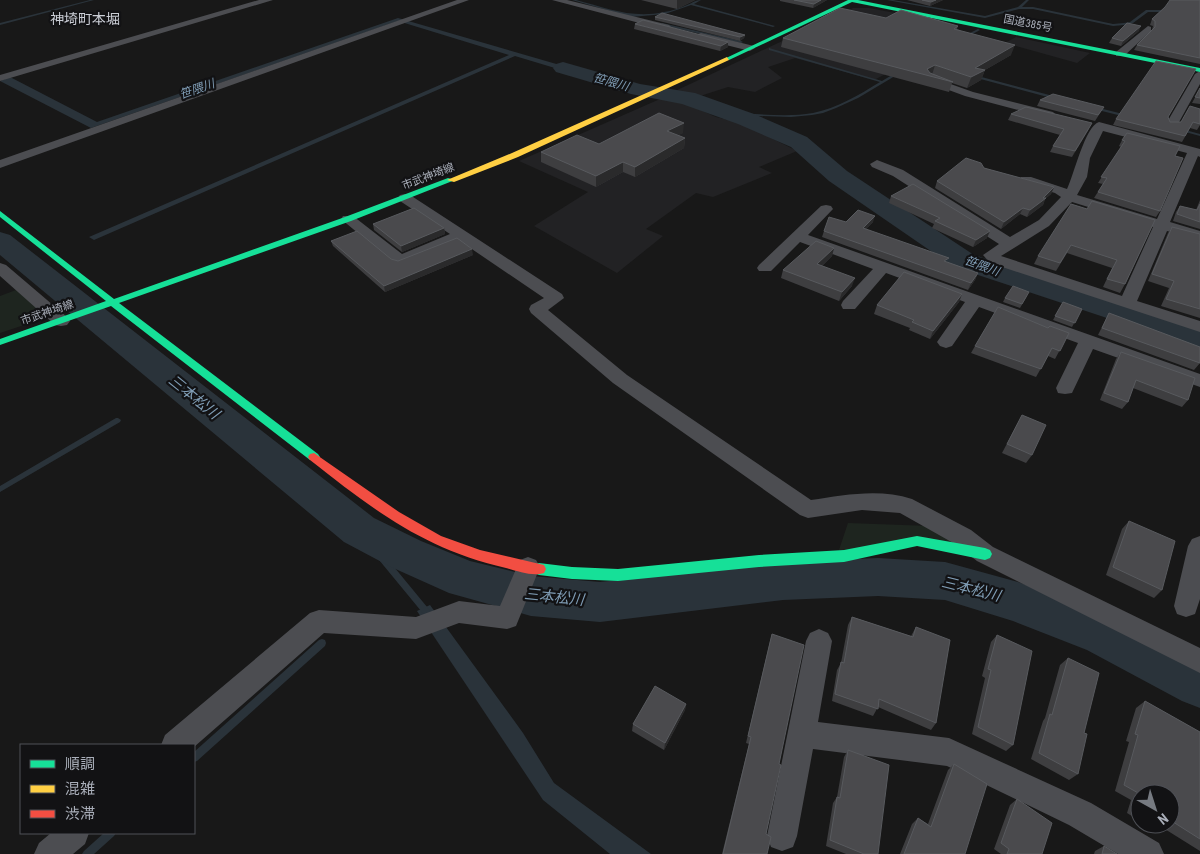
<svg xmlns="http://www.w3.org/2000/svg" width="1200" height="854" font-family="'Roboto Condensed','Noto Sans JP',sans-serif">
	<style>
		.built { fill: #222224 }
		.green { fill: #1e251f }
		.water { fill: #2a333a }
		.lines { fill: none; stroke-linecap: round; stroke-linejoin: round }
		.stream { fill: #2a333a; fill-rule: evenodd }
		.river { fill: #2a333a; fill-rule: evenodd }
		.street { fill: #4c4d51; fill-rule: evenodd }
		.fast { fill: #16e098; fill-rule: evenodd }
		.slow { fill: #ffcf43; fill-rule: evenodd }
		.jam { fill: #f24e42; fill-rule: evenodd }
		.wall { fill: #3e3e40 }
		.shaded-wall { fill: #2a2a2b }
		.building { fill: #4a4a4d; stroke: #585a5e }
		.labels { text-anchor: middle; stroke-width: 4.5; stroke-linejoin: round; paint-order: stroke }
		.far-street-label { font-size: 11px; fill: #a9aeb9; stroke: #121214 }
		.far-water-label { font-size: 12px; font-style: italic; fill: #7f9cb4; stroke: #121214 }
		.far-quarter-label { font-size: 14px; fill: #cacdd5; stroke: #121214 }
		.water-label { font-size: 15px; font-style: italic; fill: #7f9cb4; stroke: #121214 }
	</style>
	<rect width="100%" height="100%" fill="#181818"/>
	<path class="built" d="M 853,8 L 869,8 L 916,17 L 911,61 L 874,80 L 795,58 L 768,67 L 782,78 L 755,92 L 728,87 L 694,98 L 673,92 Z
		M 1016,37 L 1090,53 L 1077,63 L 1005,43 Z
		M 660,99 L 683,102 L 716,117 L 741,123 L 797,151 L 759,167 L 772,173 L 713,197 L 696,193 L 646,229 L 663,236 L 617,273 L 534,226 L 588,192 L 519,161 Z"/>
	<path class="green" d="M 16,290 L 48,317 L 0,333 L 0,296 Z
		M 848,523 L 930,526 L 962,541 L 839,550 Z"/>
	<path class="water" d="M 398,18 L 615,81 L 608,84 L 515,56 L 94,240 L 89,237 L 509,55 L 398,21 L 91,128 L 0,81 L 10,77 L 97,122 Z
		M 430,605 L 523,733 L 554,783 L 651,854 L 610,854 L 543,800 L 417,611 Z"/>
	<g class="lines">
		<path class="stream" d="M 90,0 L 94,0 L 0,25 L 0,23 Z
			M 572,0 L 576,0 C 607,8 632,19 664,12 C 672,11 680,8 687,5 C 692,3 696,0 701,0 L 694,4 L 775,26 L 773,27 L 691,5 L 665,14 L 631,17 Z
			M 887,0 L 893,0 L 985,16 L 1018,7 L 1026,0 L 1029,0 L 1022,7 L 1033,7 L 1113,24 L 1124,23 L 1130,22 L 1146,10 L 1169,10 L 1170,11 L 1169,12 L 1148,12 L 1133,23 L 1124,25 L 1113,26 L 1033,9 L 1019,9 L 985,18 Z
			M 662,23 L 741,41 L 743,42 L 741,43 L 661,25 Z
			M 978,29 L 980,30 L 965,38 L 962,37 Z
			M 769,48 L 882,81 L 897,72 L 900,73 L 858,98 L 836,108 L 823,113 L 812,115 L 791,117 L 727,115 L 727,113 L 728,113 C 756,113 785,118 813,113 C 837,108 859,95 880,82 L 769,50 Z
			M 974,75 L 1057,97 L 1058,98 L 1055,99 L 973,77 L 972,76 Z
			M 1095,107 L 1127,115 L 1128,116 L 1126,117 L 1094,109 L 1094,107 Z
			M 1178,128 L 1200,134 L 1200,136 L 1178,130 Z
			M 116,418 L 118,418 L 121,420 L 120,422 L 0,492 L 0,486 Z
			M 359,527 L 362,528 L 432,613 L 433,615 L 432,617 L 429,618 L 426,617 L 356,532 L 355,530 L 356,528 Z
			M 322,639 L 325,640 L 326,643 L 325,646 L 197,761 L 194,762 L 194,752 L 319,640 Z
			M 104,833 L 116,833 L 114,836 L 94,854 L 82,854 L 84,851 Z"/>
		<path class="river" d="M 563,62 L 640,84 L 695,93 L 754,114 L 807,137 L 847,171 L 974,255 L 1200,327 L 1200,349 L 954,267 L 829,181 L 791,147 L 738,124 L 682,104 L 631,94 L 556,72 L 553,68 L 556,64 Z
			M 0,232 L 10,235 L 374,518 L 421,541 L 470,561 L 531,576 L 600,582 L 783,562 L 878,558 L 945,562 L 1018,582 L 1121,620 L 1200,658 L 1200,708 L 1182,701 L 1087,650 L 1013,621 L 945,600 L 878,596 L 783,600 L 600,622 L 531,616 L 449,593 L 391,567 L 344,542 L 0,255 Z"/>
		<path class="street" d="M 259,0 L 273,0 L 0,81 L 0,75 Z
			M 457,0 L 469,0 L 0,168 L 0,160 Z
			M 552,0 L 567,0 L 669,25 L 671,27 L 666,30 Z
			M 1148,26 L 1151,27 L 1151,31 L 1124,56 L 1116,56 L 1116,52 Z
			M 701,33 L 754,46 L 755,48 L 750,51 L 698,38 L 698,34 Z
			M 1200,71 L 1200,84 L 1178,124 L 1176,127 L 1168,127 L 1166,124 L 1195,74 Z
			M 931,77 L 973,92 L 1053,112 L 1055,114 L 1049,118 L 965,96 L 927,82 L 926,80 Z
			M 1099,122 L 1200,149 L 1200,157 L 1198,156 L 1170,222 L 1200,231 L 1200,240 L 1167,231 L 1137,301 L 1200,321 L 1200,332 L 990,263 L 983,255 L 999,244 L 893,176 L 872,167 L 870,164 L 877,160 L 903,170 L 1010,237 L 1039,220 L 1061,197 L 1055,193 L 1021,183 L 1019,180 L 1021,177 L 1031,177 L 1067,189 C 1074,175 1085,126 1099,122 ZM 1103,131 L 1187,153 L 1157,219 L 1077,195 L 1087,177 L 1090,158 ZM 1072,202 L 1153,227 L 1122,296 L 1001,256 L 1049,226 Z
			M 405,194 L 410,195 L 562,294 L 564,298 L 548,310 L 627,375 L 811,500 C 844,495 879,488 912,499 L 971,530 L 993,547 L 1200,648 L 1200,673 L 977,561 L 955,544 L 900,513 L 862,510 L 808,518 L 800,515 L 613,383 L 531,313 L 529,309 L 531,305 L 544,298 L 460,241 L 400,265 L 394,263 L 341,219 L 343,216 L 353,216 L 402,254 L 450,234 L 400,201 L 398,198 L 400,195 Z
			M 826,205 L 831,206 L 833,209 L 808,235 L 1200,374 L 1200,387 L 1093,349 L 1072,393 L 1065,394 L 1058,393 L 1056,388 L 1078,343 L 979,307 L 952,346 L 946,348 L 940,346 L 937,342 L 965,302 L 886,273 L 855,309 L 843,309 L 841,305 L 843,301 L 873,269 L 800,242 L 771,271 L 759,271 L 757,268 L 759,265 L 821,206 Z
			M 0,263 L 6,265 L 67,317 L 70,321 L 67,325 L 61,326 L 55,325 L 0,276 Z
			M 1200,536 L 1200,599 L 1195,614 L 1186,617 L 1177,614 L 1174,606 L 1188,546 L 1192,539 Z
			M 528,557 L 536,560 L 540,567 L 516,626 L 507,629 L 459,623 L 416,639 L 324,633 L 194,747 L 194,745 L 161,745 L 165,735 L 310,613 L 319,610 L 416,617 L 459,601 L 500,606 L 520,560 Z
			M 819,629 L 828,633 L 832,641 L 818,722 L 949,738 L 1091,803 L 1159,843 L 1164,854 L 1118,854 L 1069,825 L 947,766 L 813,749 L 797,836 L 793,847 L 782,851 L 771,847 L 767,836 L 806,641 L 810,633 Z
			M 51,833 L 89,833 L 85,844 L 73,854 L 34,854 L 39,843 Z"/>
		<path class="fast" d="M 848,0 L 858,0 L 1200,68 L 1200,72 L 852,2 L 729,60 L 724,59 Z
			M 448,178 L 455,180 L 351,221 L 119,303 L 318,454 L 320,457 L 318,460 L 310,460 L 111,306 L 0,345 L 0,339 L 106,301 L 0,217 L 0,211 L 114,299 L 345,217 Z
			M 917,536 L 985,548 L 990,550 L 992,554 L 990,558 L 985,560 L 917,546 L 844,562 L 759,567 L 618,581 L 572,579 L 539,575 L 534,573 L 532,569 L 534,565 L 539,563 L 572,567 L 618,569 L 759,555 L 844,550 Z"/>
		<path class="slow" d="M 727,57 L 729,60 L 518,157 L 454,182 L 447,180 L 512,153 Z"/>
		<path class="jam" d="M 314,453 L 399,512 L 441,536 L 480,550 L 544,565 L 546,569 L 544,573 C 533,577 517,571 506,568 C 424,549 375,511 310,460 L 308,457 L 310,454 Z"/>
	</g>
	<path class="wall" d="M 641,0 L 695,0 L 677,9 Z
		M 780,0 L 827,0 L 813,8 L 780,1 Z
		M 907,0 L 943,0 L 930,6 Z
		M 1200,0 L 1200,64 L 1134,50 L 1137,45 L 1152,30 L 1153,26 L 1150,25 L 1152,19 L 1165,7 Z
		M 655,17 L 745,35 L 744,38 L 740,41 L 655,20 Z
		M 886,18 L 958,26 L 957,29 L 1011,55 L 985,70 L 981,80 L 967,88 L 952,83 L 949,92 L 781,47 L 783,38 Z
		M 635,24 L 728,47 L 720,51 L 634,29 Z
		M 1139,31 L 1121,46 L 1109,43 L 1112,38 Z
		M 1200,88 L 1200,104 L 1192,103 Z
		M 1040,100 L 1104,107 L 1095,121 L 1037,106 Z
		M 1200,109 L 1200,125 L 1197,130 L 1190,128 L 1182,142 L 1113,125 L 1116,119 L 1168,117 L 1170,122 L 1181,122 Z
		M 1011,114 L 1089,129 L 1072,157 L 1050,152 L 1053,146 L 1060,135 L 1008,120 Z
		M 683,133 L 678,135 L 685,138 L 684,148 L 635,177 L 623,172 L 596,187 L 541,162 L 541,152 Z
		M 1122,140 L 1175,156 L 1160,211 L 1156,217 L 1094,198 L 1103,184 L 1098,183 L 1121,147 L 1119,146 Z
		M 984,168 L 1054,187 L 1051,194 L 1045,199 L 1043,205 L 1027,217 L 1020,214 L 1001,229 L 935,188 L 937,181 Z
		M 891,196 L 987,238 L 973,247 L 932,228 L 934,224 L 889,203 Z
		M 1200,200 L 1200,229 L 1173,221 L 1176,212 L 1180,206 L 1196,210 Z
		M 1087,209 L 1155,220 L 1125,284 L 1120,293 L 1103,287 L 1112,268 L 1067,253 L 1056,271 L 1034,264 L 1038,256 Z
		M 846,222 L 873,222 L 866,229 L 947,263 L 978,273 L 975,280 L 968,290 L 822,237 L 824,231 Z
		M 373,224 L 444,228 L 445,234 L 402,252 L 374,230 Z
		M 1172,227 L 1200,234 L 1200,318 L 1161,306 L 1169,288 L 1148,281 L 1168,233 Z
		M 331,241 L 398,261 L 473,255 L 385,292 L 333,246 Z
		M 834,248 L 832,256 L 822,266 L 852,286 L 839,301 L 781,278 L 783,270 Z
		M 962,294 L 959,302 L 930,339 L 909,330 L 910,328 L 874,314 L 877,305 Z
		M 1027,296 L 1020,308 L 1003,302 L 1005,298 Z
		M 1063,302 L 1082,309 L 1072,327 L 1053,320 Z
		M 1109,313 L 1200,363 L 1194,370 L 1098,335 Z
		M 1048,328 L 1069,333 L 1055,359 L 1048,356 L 1036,377 L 971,353 L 975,346 Z
		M 1121,352 L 1188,400 L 1182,407 L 1133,388 L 1128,402 L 1122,409 L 1100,400 L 1116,359 Z
		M 1022,415 L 1032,455 L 1026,463 L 1002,453 Z
		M 1129,521 L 1162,590 L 1154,598 L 1106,575 L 1122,529 Z
		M 852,617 L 911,636 L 916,627 L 936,723 L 931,730 L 878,707 L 873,716 L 832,701 L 837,670 L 841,663 L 848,625 Z
		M 772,634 L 779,764 L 766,834 L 767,854 L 722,854 L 749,744 L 746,743 L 770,641 Z
		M 997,635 L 1013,745 L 1006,751 L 972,734 L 985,678 L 982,676 L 991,642 Z
		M 1068,658 L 1084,733 L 1078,774 L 1069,780 L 1031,759 L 1043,721 L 1045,718 L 1060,665 Z
		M 1145,701 L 1200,732 L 1200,851 L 1160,826 L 1154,829 L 1146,824 L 1170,824 L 1170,794 L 1140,794 L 1140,821 L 1127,813 L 1131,800 L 1115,791 L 1129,742 L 1126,741 L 1136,708 Z
		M 686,704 L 685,710 L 664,750 L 632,731 L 633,724 Z
		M 848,750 L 878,854 L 846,854 L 826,846 L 833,803 L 837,797 L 844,757 Z
		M 954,764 L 965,854 L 900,854 L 912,824 L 918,818 L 928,824 L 948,770 Z
		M 1017,799 L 1042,854 L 1001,854 L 994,849 L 1010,805 Z
		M 1104,846 L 1117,854 L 1094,854 L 1095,851 Z"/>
	<path class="shaded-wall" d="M 677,0 L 695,0 L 677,9 Z
		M 821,0 L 827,0 L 813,8 L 814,4 Z
		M 936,0 L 943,0 L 930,6 L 931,2 Z
		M 1141,26 L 1139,31 L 1121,46 L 1123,41 Z
		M 745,35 L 744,38 L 740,41 L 740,37 Z
		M 728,42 L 728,47 L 720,51 L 721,46 Z
		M 1015,45 L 1011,55 L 985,70 L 981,80 L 967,88 L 975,68 Z
		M 935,65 L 932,75 L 930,76 L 927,69 Z
		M 684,123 L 683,133 L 666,141 L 667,131 Z
		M 1092,123 L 1089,129 L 1072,157 L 1075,151 Z
		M 685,138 L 684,148 L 635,177 L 635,167 Z
		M 623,162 L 623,172 L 596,187 L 596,176 Z
		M 1054,187 L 1051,194 L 1045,199 L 1043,205 L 1027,217 L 1030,210 Z
		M 1023,208 L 1020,214 L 1001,229 L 1004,222 Z
		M 875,216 L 873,222 L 861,235 L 863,228 Z
		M 444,228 L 445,234 L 402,252 L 401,246 Z
		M 990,231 L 987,238 L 973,247 L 976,240 Z
		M 834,248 L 832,256 L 815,272 L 817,264 Z
		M 472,249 L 473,255 L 385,292 L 384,286 Z
		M 978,273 L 975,280 L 968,290 L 971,283 Z
		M 855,278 L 852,286 L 839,301 L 842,292 Z
		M 962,294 L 959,302 L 930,339 L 933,331 Z
		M 686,704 L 685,710 L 664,750 L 665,743 Z"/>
	<path class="building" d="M 794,0 L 821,0 L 814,4 Z
		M 922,0 L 936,0 L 931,2 Z
		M 1170,0 L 1200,0 L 1200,58 L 1137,45 L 1155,27 L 1155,21 L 1152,19 L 1165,7 Z
		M 840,8 L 886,18 L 901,10 L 958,26 L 954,29 L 1015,45 L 975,68 L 985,70 L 971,77 L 935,65 L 927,69 L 930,73 L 953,82 L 783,38 Z
		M 662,13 L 745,35 L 740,37 L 655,17 Z
		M 643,20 L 728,42 L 721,46 L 635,24 Z
		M 1127,23 L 1141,26 L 1123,41 L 1112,38 Z
		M 1156,61 L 1196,69 L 1168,117 L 1170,122 L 1181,122 L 1190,106 L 1200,109 L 1200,124 L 1193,122 L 1185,136 L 1116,119 Z
		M 1200,88 L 1200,98 L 1195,97 Z
		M 1053,94 L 1104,107 L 1098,115 L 1040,100 Z
		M 1026,107 L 1092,123 L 1075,151 L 1053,146 L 1064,129 L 1011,114 Z
		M 659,113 L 684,123 L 667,131 L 685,138 L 635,167 L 623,162 L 596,176 L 541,152 L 577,135 L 599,144 Z
		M 1127,133 L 1180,146 L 1175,156 L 1183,158 L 1160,211 L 1098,192 L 1107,178 L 1101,177 L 1125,141 L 1122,140 Z
		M 966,158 L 981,163 L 984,168 L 1054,187 L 1043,198 L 1046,198 L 1030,210 L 1023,208 L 1004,222 L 937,181 Z
		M 913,184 L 990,231 L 976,240 L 935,221 L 940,218 L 891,196 Z
		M 1092,201 L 1155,220 L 1125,284 L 1107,279 L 1117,260 L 1071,245 L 1060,263 L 1038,256 L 1071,204 L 1087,209 Z
		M 1200,204 L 1200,222 L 1177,214 L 1180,206 L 1197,210 Z
		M 414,208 L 444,228 L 401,246 L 373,224 Z
		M 858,210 L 875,216 L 863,228 L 949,258 L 944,261 L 978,273 L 971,283 L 824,231 L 829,217 L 846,222 Z
		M 1172,227 L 1200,234 L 1200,309 L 1166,299 L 1174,281 L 1152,274 Z
		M 357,231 L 391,259 L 398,261 L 457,238 L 472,249 L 384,286 L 331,241 Z
		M 816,241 L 834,248 L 817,264 L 855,278 L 842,292 L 783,270 Z
		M 904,272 L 962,294 L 933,331 L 912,322 L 914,320 L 877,305 Z
		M 1013,286 L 1029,292 L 1022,304 L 1005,298 Z
		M 1063,302 L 1082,309 L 1075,323 L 1055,316 Z
		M 998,307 L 1048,328 L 1050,326 L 1069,333 L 1060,351 L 1052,348 L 1041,369 L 975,346 Z
		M 1109,313 L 1200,347 L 1200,363 L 1102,328 Z
		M 1121,352 L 1195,378 L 1188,400 L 1136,380 L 1128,402 L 1104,393 Z
		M 1022,415 L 1046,425 L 1032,455 L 1007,444 Z
		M 1129,521 L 1175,541 L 1162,590 L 1113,567 Z
		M 852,617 L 913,637 L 916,627 L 950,640 L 936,723 L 879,699 L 878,709 L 835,694 L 841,662 L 844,663 Z
		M 772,634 L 804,645 L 779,764 L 781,765 L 766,834 L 771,837 L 767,854 L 723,854 L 751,737 L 748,736 Z
		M 997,635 L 1032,651 L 1013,745 L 978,727 L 991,670 L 988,669 Z
		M 1068,658 L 1099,673 L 1084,733 L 1087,734 L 1078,774 L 1039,753 L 1050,714 L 1052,715 Z
		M 655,686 L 686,704 L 665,743 L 633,724 Z
		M 1145,701 L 1200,732 L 1200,839 L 1170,820 L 1170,794 L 1140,794 L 1140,809 L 1137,807 L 1140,794 L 1124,785 L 1138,735 L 1135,734 Z
		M 848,750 L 889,765 L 878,854 L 864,854 L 830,840 L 837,797 L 840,798 Z
		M 954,764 L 987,784 L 965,854 L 904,854 L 918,818 L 931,827 Z
		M 1017,799 L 1052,823 L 1042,854 L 1007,854 L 1009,849 L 1001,843 Z
		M 1104,846 L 1117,854 L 1102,854 Z"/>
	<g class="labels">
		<g class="far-street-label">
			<text transform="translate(1028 23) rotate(11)" y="4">国道385号</text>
			<text transform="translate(428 176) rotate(-21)" y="4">市武神埼線</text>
			<text transform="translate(47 312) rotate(-19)" y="4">市武神埼線</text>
		</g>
		<g class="far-water-label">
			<text transform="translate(611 82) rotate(16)" y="4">笹隈川</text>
			<text transform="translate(197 89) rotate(-19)" y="4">笹隈川</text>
			<text transform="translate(982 266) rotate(20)" y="4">笹隈川</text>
		</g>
		<g class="far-quarter-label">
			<text x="85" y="24">神埼町本堀</text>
		</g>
		<g class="water-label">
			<text transform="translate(194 397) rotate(39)" y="5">三本松川</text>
			<text transform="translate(971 589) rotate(14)" y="5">三本松川</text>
			<text transform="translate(554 597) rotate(6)" y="5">三本松川</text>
		</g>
	</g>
	<rect x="20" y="744" width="175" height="90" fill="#121214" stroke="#4e5056"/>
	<rect x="30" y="760" width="25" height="8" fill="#16e098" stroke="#4e5056"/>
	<text x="65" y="769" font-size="15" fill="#a9aeb9">順調</text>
	<rect x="30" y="785" width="25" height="8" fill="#ffcf43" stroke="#4e5056"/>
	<text x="65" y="794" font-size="15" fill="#a9aeb9">混雑</text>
	<rect x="30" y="810" width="25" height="8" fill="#f24e42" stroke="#4e5056"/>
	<text x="65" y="819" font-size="15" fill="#a9aeb9">渋滞</text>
	<g transform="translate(1155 809) rotate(141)"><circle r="24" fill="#121214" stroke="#4e5056"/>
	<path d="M0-4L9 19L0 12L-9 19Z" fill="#767a81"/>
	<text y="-8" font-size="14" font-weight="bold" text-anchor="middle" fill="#a9aeb9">N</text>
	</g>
</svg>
